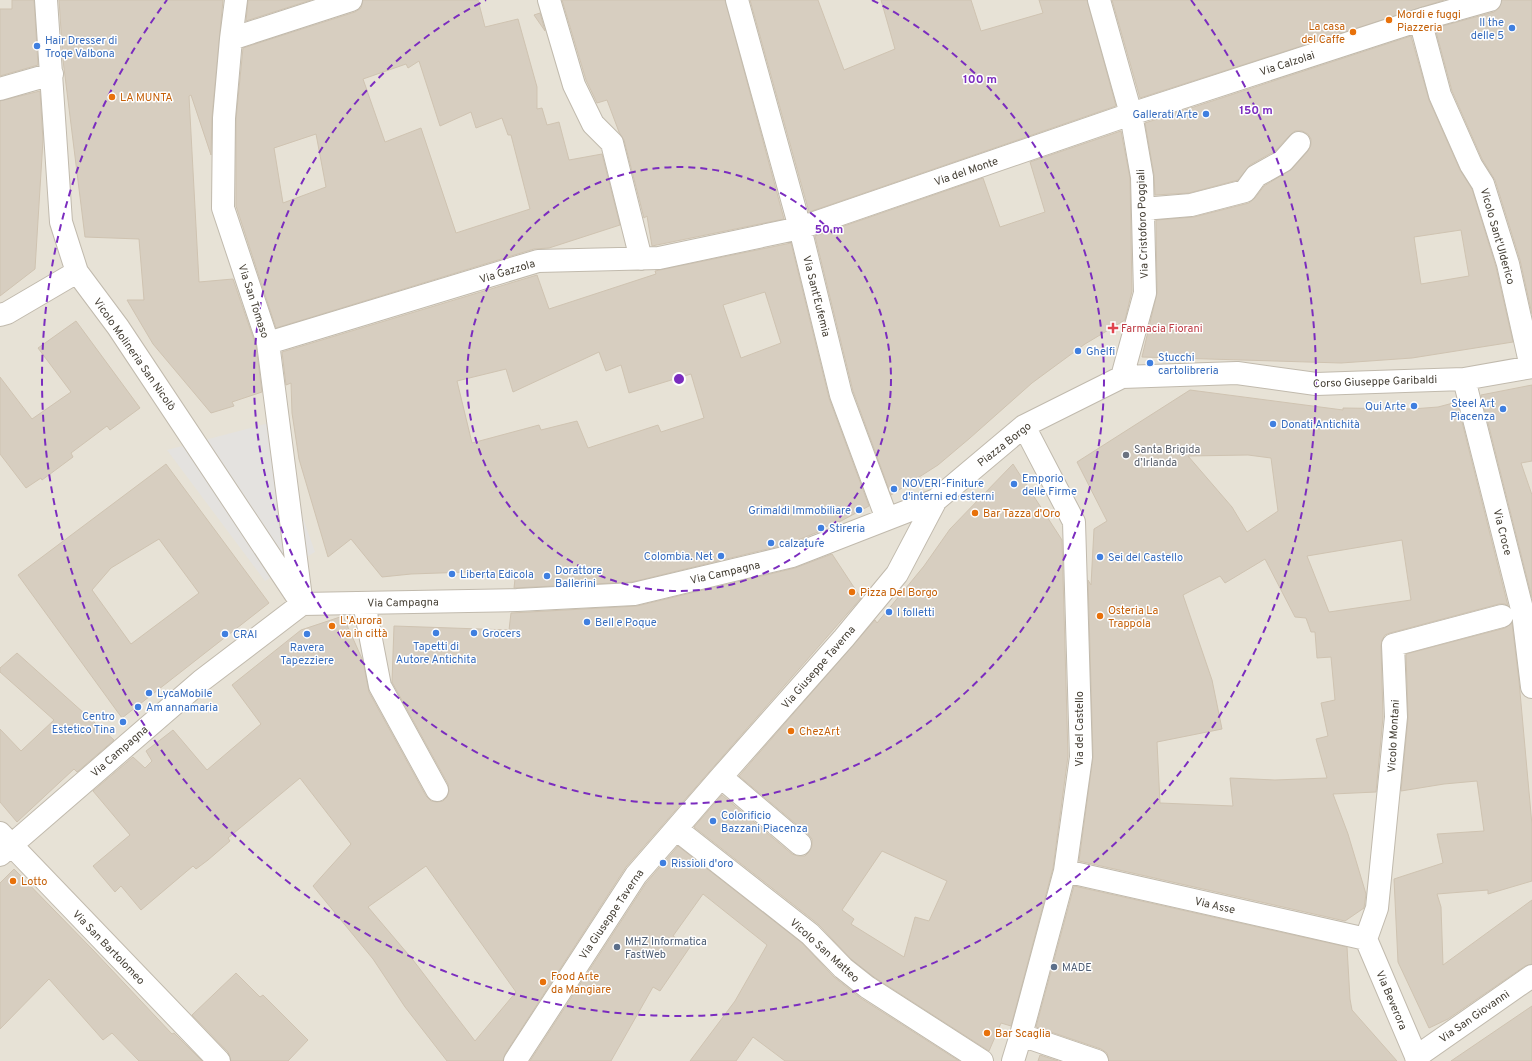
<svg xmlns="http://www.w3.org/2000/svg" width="1532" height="1061" font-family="Overpass,sans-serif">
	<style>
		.residential { fill: #e7e2d6 }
		.parking { fill: #e4e2df }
		.building { fill: #d7cec0; stroke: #cfc3b1; fill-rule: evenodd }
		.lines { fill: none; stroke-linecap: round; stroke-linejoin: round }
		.minor-casing { stroke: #c1baad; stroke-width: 24 }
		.minor { stroke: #fff; stroke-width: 22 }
		.ring { fill: none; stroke: #7b2cbf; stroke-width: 2; stroke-dasharray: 7 5 }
		.food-dot { fill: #e8710a; stroke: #fff; stroke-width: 1.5 }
		.shop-dot { fill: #3f7fe0; stroke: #fff; stroke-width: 1.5 }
		.health-dot { fill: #e0444e; stroke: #fff; stroke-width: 1.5 }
		.worship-dot { fill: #6b7280; stroke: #fff; stroke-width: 1.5 }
		.service-dot { fill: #5c6f8a; stroke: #fff; stroke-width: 1.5 }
		.labels { text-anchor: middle; stroke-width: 3; stroke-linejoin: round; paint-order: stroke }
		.food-label { font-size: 11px; fill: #c56008; stroke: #fff; text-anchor: start }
		.shop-label { font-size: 11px; fill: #366cbe; stroke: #fff; text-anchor: start }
		.street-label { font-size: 11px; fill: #464036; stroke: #fff }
		.health-label { font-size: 11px; fill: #be3a42; stroke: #fff; text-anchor: start }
		.worship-label { font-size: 11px; fill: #5b616d; stroke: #fff; text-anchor: start }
		.service-label { font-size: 11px; fill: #4e5e75; stroke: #fff; text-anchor: start }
		.centre { fill: #7b2cbf; stroke: #fff; stroke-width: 2 }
		.ring-label { font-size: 12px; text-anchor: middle; font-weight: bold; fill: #7b2cbf; stroke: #fff; stroke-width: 3; stroke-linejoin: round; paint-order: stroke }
	</style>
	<rect width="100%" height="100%" fill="#f3f0e7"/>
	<path class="residential" d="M 0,0 L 1532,0 L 1532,1061 L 0,1061 Z"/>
	<path class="parking" d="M 269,423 L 315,552 L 265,581 L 167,450 Z"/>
	<path class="building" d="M 12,0 L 34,0 L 38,65 L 0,76 L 0,9 L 12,9 Z
		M 59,0 L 223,0 L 212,117 L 211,155 L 191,95 L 189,96 L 199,282 L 233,279 L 256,346 L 262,392 L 232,402 L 234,406 L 211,413 L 153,344 L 127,300 L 144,300 L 139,239 L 85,237 L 63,60 Z
		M 248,0 L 311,0 L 246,21 Z
		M 363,0 L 478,0 L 485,27 L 518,19 L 537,87 L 537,109 L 542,108 L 547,125 L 559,122 L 569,160 L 602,154 L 620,225 L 549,248 L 534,249 L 276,328 L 236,206 L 236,119 L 243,48 L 355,12 L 361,8 ZM 419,61 L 440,126 L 471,112 L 476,128 L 502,118 L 508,135 L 511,135 L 530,209 L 456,233 L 421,128 L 385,142 L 363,79 L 406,64 L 408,68 ZM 316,134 L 326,187 L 283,203 L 274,148 Z
		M 562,0 L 725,0 L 784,219 L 652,246 L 647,216 L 644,218 L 624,140 L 619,132 L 607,100 L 597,103 L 586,80 Z
		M 750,0 L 818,0 L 844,70 L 895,49 L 881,0 L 971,0 L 981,31 L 1043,13 L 1039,0 L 1087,0 L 1116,106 L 809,212 Z
		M 1112,0 L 1444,0 L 1140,98 Z
		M 1502,0 L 1532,0 L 1532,314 L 1520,260 L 1495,180 L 1482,159 L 1452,91 L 1435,28 L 1494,12 L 1499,8 Z
		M 540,13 L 545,31 L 534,15 Z
		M 1411,36 L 1429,100 L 1460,170 L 1472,189 L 1496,267 L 1513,342 L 1412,358 L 1341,363 L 1142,357 L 1157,293 L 1156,220 L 1194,217 L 1249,203 L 1255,198 L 1264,186 L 1292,169 L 1308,151 L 1311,145 L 1311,139 L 1308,134 L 1302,131 L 1295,131 L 1290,135 L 1275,151 L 1250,165 L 1238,180 L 1189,193 L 1155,195 L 1154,175 L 1145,123 ZM 1461,230 L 1469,276 L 1421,284 L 1414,237 Z
		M 40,91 L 43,140 L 35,269 L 0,296 L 0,101 Z
		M 1121,131 L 1130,178 L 1132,291 L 1125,320 L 1085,344 L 1032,383 L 970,438 L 938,465 L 891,495 L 853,391 L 815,236 L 983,178 L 1000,227 L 1045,212 L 1030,162 Z
		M 791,243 L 829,398 L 869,506 L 841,521 L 817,530 L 818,532 L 788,544 L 632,582 L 514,588 L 515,579 L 468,576 L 468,572 L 411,574 L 382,577 L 351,539 L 328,557 L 299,459 L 292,413 L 291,383 L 286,385 L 282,352 L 537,275 L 549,309 L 656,274 L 655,271 ZM 765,292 L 781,343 L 741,358 L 723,305 ZM 599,352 L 606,371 L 621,365 L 629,393 L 691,374 L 704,418 L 661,432 L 658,425 L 588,448 L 577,421 L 541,430 L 539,425 L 472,443 L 457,381 L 506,369 L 513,392 Z
		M 76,321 L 140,408 L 110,430 L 107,426 L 71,453 L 73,457 L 42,480 L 41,478 L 26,488 L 0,454 L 0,377 L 32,419 L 71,392 L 38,348 Z
		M 1532,385 L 1532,461 L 1521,463 L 1532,495 L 1532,598 L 1481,395 Z
		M 1190,390 L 1343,410 L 1343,408 L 1412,409 L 1438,407 L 1457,402 L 1508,606 L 1505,604 L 1499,604 L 1390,633 L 1385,635 L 1382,640 L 1381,646 L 1383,717 L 1376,792 L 1333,794 L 1348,834 L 1366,894 L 1364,908 L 1345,921 L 1079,861 L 1093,757 L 1088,580 L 1091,585 L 1094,529 L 1107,521 L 1077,462 ZM 1248,455 L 1271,458 L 1278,511 L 1247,532 L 1232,507 L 1188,456 ZM 1402,540 L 1411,600 L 1329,612 L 1307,556 ZM 1265,559 L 1295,617 L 1306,618 L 1311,632 L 1315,632 L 1317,658 L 1331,657 L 1335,700 L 1321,703 L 1328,736 L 1316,739 L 1327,778 L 1275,780 L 1230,778 L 1233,806 L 1160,803 L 1157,742 L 1222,729 L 1212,680 L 1183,595 L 1220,576 L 1225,583 Z
		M 166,464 L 269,603 L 122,718 L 18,575 ZM 159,539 L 199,593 L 131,644 L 92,590 L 111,568 Z
		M 1013,464 L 1062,540 L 1068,756 L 1053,868 L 1011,1026 L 1001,1023 L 989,1051 L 874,977 L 851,959 L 818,924 L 694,827 L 722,795 L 792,854 L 798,856 L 805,856 L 809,852 L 812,846 L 812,839 L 808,834 L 739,776 L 875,620 L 877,623 L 924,566 L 950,529 ZM 882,851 L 947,881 L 929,921 L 915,917 L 904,957 L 851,924 L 854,919 L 842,910 Z
		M 832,554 L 861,598 L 626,867 L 505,1054 L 503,1061 L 447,1061 L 405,1007 L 373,959 L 313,886 L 351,844 L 300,778 L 228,838 L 230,841 L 208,860 L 196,869 L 193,866 L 141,910 L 121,886 L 115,892 L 93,866 L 130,835 L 93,791 L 133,757 L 145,768 L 152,761 L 146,751 L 173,730 L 207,770 L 261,724 L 232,685 L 301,630 L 343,616 L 363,661 L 369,692 L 426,796 L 431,801 L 437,802 L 443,801 L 447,797 L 449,791 L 448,784 L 392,682 L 394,626 L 509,630 L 511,613 L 637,606 L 795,568 ZM 426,866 L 516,992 L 475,1041 L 413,960 L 368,907 Z
		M 1512,623 L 1519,681 L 1532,825 L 1532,881 L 1488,894 L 1488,890 L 1437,894 L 1441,907 L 1443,965 L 1532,900 L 1532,964 L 1525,966 L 1448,1019 L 1429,1028 L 1398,962 L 1394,879 L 1443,863 L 1437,834 L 1484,831 L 1477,781 L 1444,784 L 1401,791 L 1408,718 L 1406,654 L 1505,628 Z
		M 17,653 L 114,740 L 77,772 L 74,769 L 17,822 L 0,802 L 0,729 L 21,751 L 54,720 L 0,672 L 0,668 Z
		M 678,846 L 802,943 L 834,977 L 859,997 L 959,1061 L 785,1061 L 753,1037 L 736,1061 L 690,1061 L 735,1001 L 767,945 L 703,894 L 673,936 L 690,947 L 660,991 L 653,987 L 611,1061 L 530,1061 L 646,883 Z
		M 14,869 L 93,950 L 172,1034 L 174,1033 L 202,1061 L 139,1061 L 112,1033 L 103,1040 L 49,979 L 0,1029 L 0,883 Z
		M 1074,886 L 1347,947 L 1350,999 L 1352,1010 L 1397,1061 L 1109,1061 L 1107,1053 L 1101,1049 L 1036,1027 Z
		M 236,973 L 260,997 L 263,995 L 308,1040 L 288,1061 L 231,1061 L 228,1052 L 192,1015 Z
		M 1532,1006 L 1532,1061 L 1451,1061 Z
		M 1040,1055 L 1058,1061 L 1038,1061 Z"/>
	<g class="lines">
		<g class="minor-casing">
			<path id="minor" d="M 46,0 L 61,222 L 77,272 L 118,327 L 302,604
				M 236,0 L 231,39 L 224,118 L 223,208 L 268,343 L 301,598
				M 549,0 L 574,85 L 593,124 L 612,143 L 641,259
				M 737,0 L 800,228 L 841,395 L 887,519
				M 1099,0 L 1131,114 L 1142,177 L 1145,293 L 1122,377
				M 1420,20 L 1440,95 L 1471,165 L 1483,184 L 1508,264 L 1531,367
				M 231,39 L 351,0
				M 0,89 L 52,74
				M 1143,209 L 1191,205 L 1245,191 L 1256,176 L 1283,161 L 1299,143
				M 0,315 L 7,313 L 77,272
				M 268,343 L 538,261 L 659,258 L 800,228 L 1131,114 L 1426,18 L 1490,0
				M 1464,379 L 1523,613 L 1532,687
				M 364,603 L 380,686 L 437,790
				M 721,777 L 800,844
				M 676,829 L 810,934 L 843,968 L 867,987 L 982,1061
				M 0,833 L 219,1061
				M 0,855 L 201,681 L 302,604 L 517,600 L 634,594 L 792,556 L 936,500 L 1024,426 L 1122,377 L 1237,373 L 1316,384 L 1464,379 L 1532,367
				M 1065,871 L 1366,939
				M 1366,939 L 1377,908 L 1396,717 L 1393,645 L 1502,616
				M 1366,939 L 1418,1061
				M 1021,1035 L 1097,1061
				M 1416,1057 L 1532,976
				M 515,1061 L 636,875 L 721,777 L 844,638 L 897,574 L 936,500
				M 1013,1061 L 1021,1035 L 1065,871 L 1081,757 L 1074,522 L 1024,426"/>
		</g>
		<use href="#minor" class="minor"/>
	</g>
	<g class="ring">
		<circle cx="679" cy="379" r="212"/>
		<path d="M872 0A425 425 0 1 1 486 0"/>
		<path d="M1191 0A637 637 0 1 1 167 0"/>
	</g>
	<g class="food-dot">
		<circle cx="1389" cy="20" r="4"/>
		<circle cx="1353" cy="32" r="4"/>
		<circle cx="112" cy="97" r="4"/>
		<circle cx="975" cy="513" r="4"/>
		<circle cx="852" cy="592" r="4"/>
		<circle cx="1100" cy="616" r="4"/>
		<circle cx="332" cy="626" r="4"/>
		<circle cx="791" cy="731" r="4"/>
		<circle cx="13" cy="881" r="4"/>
		<circle cx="543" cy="982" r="4"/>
		<circle cx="987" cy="1033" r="4"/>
	</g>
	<g class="shop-dot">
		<circle cx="1512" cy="28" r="4"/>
		<circle cx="37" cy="46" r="4"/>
		<circle cx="1206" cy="114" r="4"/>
		<circle cx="1078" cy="351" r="4"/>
		<circle cx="1150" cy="363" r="4"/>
		<circle cx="1414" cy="406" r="4"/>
		<circle cx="1503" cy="409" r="4"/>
		<circle cx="1273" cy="424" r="4"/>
		<circle cx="1014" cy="484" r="4"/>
		<circle cx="894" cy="489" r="4"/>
		<circle cx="859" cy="510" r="4"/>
		<circle cx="821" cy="528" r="4"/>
		<circle cx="771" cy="543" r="4"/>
		<circle cx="721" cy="556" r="4"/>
		<circle cx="1100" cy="557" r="4"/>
		<circle cx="452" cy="574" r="4"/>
		<circle cx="547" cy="576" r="4"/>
		<circle cx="889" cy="612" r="4"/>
		<circle cx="587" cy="622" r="4"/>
		<circle cx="436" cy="633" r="4"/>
		<circle cx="474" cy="633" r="4"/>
		<circle cx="225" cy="634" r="4"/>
		<circle cx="307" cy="634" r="4"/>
		<circle cx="149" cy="693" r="4"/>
		<circle cx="138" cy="707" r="4"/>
		<circle cx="123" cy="722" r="4"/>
		<circle cx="713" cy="821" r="4"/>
		<circle cx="663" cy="863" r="4"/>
	</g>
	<path class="health-dot" d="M1111 322h4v4h4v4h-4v4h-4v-4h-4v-4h4z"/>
	<circle class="worship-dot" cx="1126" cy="455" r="4"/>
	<g class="service-dot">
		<circle cx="617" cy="947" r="4"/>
		<circle cx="1054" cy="967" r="4"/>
	</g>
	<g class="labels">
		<g class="food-label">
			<text x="1397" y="18">Mordi e fuggi<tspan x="1397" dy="13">Piazzeria</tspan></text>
			<text x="1345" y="30" text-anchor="end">La casa<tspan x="1345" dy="13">del Caffe</tspan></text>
			<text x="120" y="101">LA MUNTA</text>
			<text x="983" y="517">Bar Tazza d'Oro</text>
			<text x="860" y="596">Pizza Del Borgo</text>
			<text x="1108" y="614">Osteria La<tspan x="1108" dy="13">Trappola</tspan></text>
			<text x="340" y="624">L'Aurora<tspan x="340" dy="13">va in città</tspan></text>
			<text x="799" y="735">ChezArt</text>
			<text x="21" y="885">Lotto</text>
			<text x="551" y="980">Food Arte<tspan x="551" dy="13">da Mangiare</tspan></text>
			<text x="995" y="1037">Bar Scaglia</text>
		</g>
		<g class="shop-label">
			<text x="1504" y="26" text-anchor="end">Il the<tspan x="1504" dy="13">delle 5</tspan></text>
			<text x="45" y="44">Hair Dresser di<tspan x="45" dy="13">Troqe Valbona</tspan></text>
			<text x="1198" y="118" text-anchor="end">Gallerati Arte</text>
			<text x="1086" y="355">Ghelfi</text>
			<text x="1158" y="361">Stucchi<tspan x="1158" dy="13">cartolibreria</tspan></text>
			<text x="1495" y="407" text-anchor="end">Steel Art<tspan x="1495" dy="13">Piacenza</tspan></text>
			<text x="1406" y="410" text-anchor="end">Qui Arte</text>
			<text x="1281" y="428">Donati Antichità</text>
			<text x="1022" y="482">Emporio<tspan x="1022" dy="13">delle Firme</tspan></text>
			<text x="902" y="487">NOVERI-Finiture<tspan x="902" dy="13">d'interni ed esterni</tspan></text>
			<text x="851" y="514" text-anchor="end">Grimaldi Immobiliare</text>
			<text x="829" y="532">Stireria</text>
			<text x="779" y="547">calzature</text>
			<text x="713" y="560" text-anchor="end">Colombia. Net</text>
			<text x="1108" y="561">Sei del Castello</text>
			<text x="555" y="574">Dorattore<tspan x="555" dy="13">Ballerini</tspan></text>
			<text x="460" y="578">Liberta Edicola</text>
			<text x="897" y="616">I folletti</text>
			<text x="595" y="626">Bell e Poque</text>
			<text x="482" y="637">Grocers</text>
			<text x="233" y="638">CRAI</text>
			<text x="436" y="650" text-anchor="middle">Tapetti di<tspan x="436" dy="13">Autore Antichita</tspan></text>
			<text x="307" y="651" text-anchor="middle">Ravera<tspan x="307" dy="13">Tapezziere</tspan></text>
			<text x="157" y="697">LycaMobile</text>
			<text x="146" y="711">Am annamaria</text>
			<text x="115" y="720" text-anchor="end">Centro<tspan x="115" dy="13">Estetico Tina</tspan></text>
			<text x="721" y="819">Colorificio<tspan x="721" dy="13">Bazzani Piacenza</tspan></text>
			<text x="671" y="867">Rissioli d'oro</text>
		</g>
		<g class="street-label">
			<text transform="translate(1287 63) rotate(-18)" y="4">Via Calzolai</text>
			<text transform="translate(966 171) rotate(-19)" y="4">Via del Monte</text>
			<text transform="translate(1142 224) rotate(-92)" y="4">Via Cristoforo Poggiali</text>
			<text transform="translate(1498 236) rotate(74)" y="4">Vicolo Sant'Ulderico</text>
			<text transform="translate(507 271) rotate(-17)" y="4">Via Gazzola</text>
			<text transform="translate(817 296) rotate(76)" y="4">Via Sant'Eufemia</text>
			<text transform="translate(254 301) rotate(72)" y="4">Via San Tomaso</text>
			<text transform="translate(135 354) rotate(55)" y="4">Vicolo Molineria San Nicolò</text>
			<text transform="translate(1375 381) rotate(-2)" y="4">Corso Giuseppe Garibaldi</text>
			<text transform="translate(1004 444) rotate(-38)" y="4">Piazza Borgo</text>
			<text transform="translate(1503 532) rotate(76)" y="4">Via Croce</text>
			<text transform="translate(725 572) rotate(-13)" y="4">Via Campagna</text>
			<text transform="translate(403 602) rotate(-1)" y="4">Via Campagna</text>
			<text transform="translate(818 667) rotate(-49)" y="4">Via Giuseppe Taverna</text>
			<text transform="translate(1079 729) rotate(-90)" y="4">Via del Castello</text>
			<text transform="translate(1393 736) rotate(-87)" y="4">Vicolo Montani</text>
			<text transform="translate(119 751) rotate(-41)" y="4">Via Campagna</text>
			<text transform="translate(1215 905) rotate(13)" y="4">Via Asse</text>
			<text transform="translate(611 914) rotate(-56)" y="4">Via Giuseppe Taverna</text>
			<text transform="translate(109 947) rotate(46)" y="4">Via San Bartolomeo</text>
			<text transform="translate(825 950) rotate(42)" y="4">Vicolo San Matteo</text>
			<text transform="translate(1392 1000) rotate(67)" y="4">Via Beverora</text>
			<text transform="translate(1474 1016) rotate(-35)" y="4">Via San Giovanni</text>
		</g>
		<g class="health-label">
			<text x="1121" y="332">Farmacia Fiorani</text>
		</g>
		<g class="worship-label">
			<text x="1134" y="453">Santa Brigida<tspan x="1134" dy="13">d’Irlanda</tspan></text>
		</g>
		<g class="service-label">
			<text x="625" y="945">MHZ Informatica<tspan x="625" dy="13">FastWeb</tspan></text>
			<text x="1062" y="971">MADE</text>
		</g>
	</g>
	<circle cx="679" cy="379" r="6" class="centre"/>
	<g class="ring-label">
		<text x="980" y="83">100 m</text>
		<text x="1256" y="114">150 m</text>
		<text x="829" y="233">50 m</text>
	</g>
</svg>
